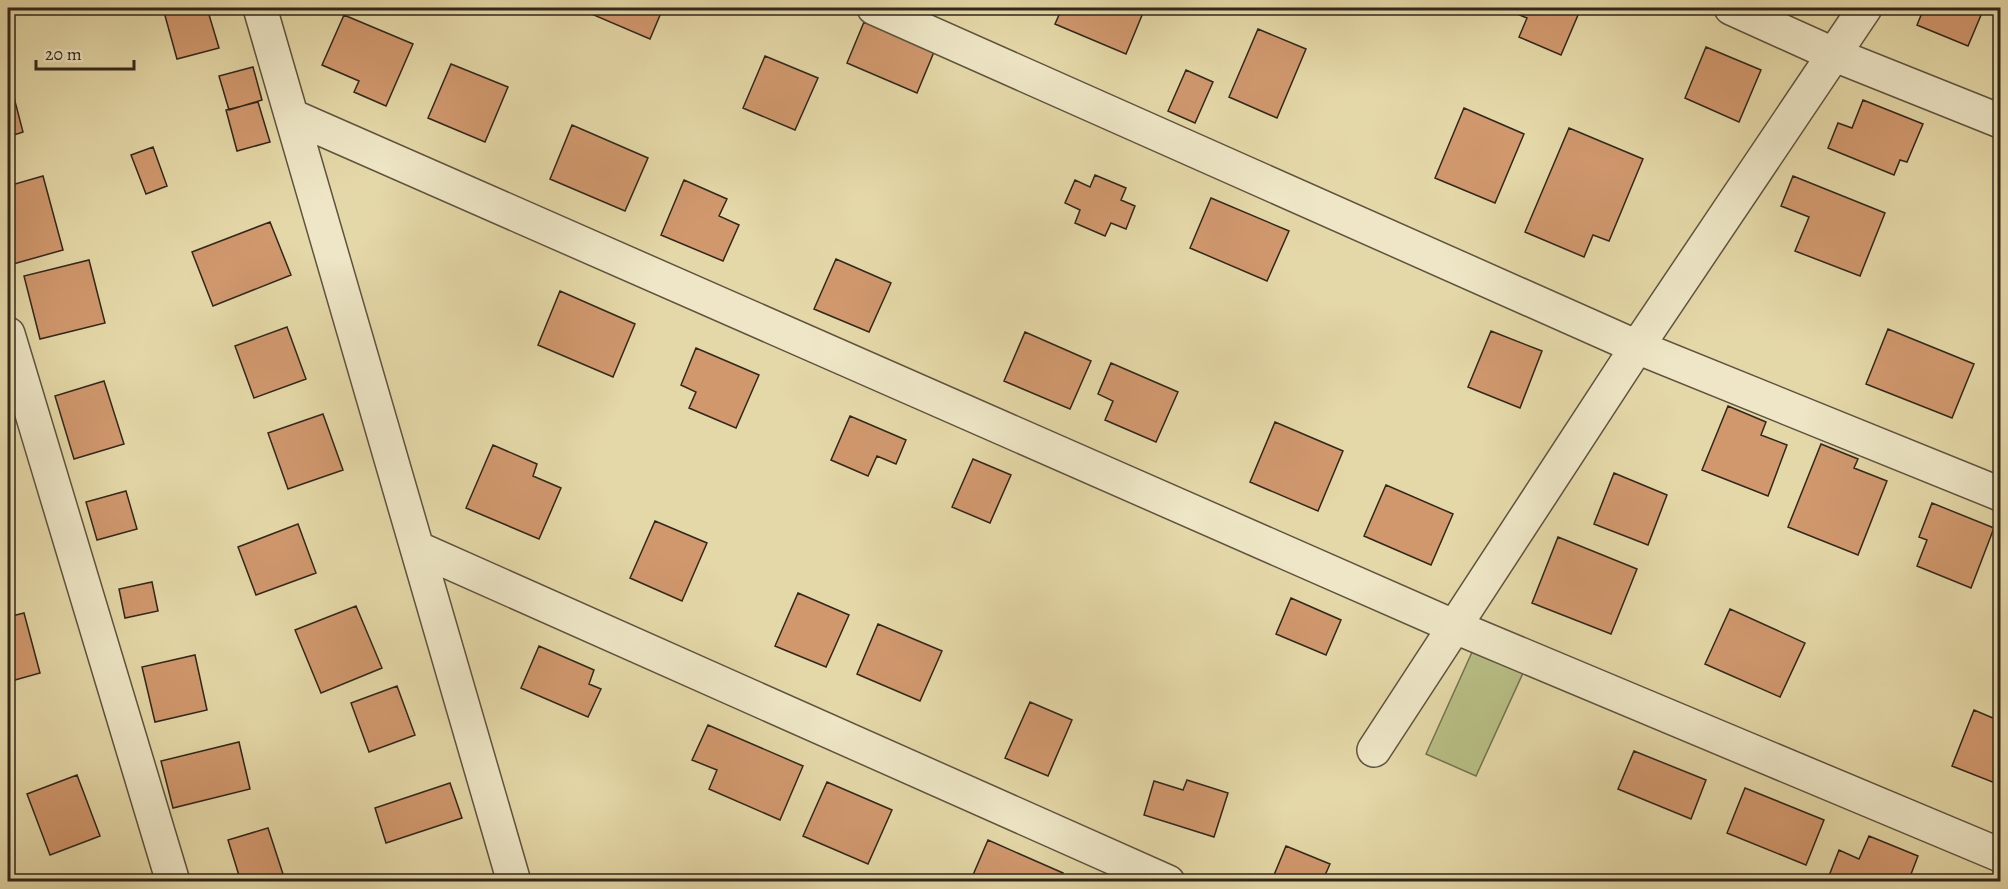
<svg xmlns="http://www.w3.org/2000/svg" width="2008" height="889" font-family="Alegreya,serif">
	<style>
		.green { fill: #b7be85; stroke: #747250; stroke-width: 1.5 }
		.building { fill: #d1986e; stroke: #31271b; stroke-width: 1.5 }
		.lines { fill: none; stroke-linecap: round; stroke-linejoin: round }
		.minor-casing { stroke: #5e533e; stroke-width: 36 }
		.minor { stroke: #eee6c6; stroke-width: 33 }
	</style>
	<rect width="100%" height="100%" fill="#e5d8a8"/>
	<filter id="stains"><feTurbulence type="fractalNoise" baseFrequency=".00333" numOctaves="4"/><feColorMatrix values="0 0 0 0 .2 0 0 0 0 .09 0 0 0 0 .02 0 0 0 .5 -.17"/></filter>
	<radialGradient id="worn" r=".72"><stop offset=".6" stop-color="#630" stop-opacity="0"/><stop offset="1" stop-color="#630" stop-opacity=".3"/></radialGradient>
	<path class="green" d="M 1473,650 L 1523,673 L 1476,776 L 1426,754 Z"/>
	<path class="building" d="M 179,8 L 207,8 L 219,48 L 177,59 L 164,12 Z
		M 592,8 L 663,8 L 650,39 L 589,13 Z
		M 1062,8 L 1145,8 L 1126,54 L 1055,24 Z
		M 1511,8 L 1581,8 L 1561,55 L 1519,37 L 1527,18 L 1510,11 Z
		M 1924,8 L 1984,8 L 1968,46 L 1917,25 Z
		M 344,15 L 413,44 L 386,106 L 354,92 L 359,81 L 322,65 Z
		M 864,22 L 934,52 L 917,93 L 847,63 Z
		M 1258,29 L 1306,49 L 1277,118 L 1229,97 Z
		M 1706,47 L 1761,70 L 1739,122 L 1685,98 Z
		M 765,56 L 818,78 L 795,130 L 743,108 Z
		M 451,64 L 508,87 L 485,142 L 428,118 Z
		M 253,67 L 262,100 L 229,110 L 219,76 Z
		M 1186,70 L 1213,82 L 1195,123 L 1168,111 Z
		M 11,86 L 23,132 L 8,137 L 8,87 Z
		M 1863,100 L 1923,124 L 1907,162 L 1900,160 L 1894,175 L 1828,148 L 1838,123 L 1852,128 Z
		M 258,102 L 270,142 L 237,151 L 226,110 Z
		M 1464,108 L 1524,134 L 1495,203 L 1435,178 Z
		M 572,125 L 648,158 L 625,211 L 550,179 Z
		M 1569,128 L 1643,159 L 1609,241 L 1593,235 L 1584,257 L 1525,232 Z
		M 153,147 L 167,186 L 146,194 L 131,155 Z
		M 1095,175 L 1126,188 L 1121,200 L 1135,206 L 1126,229 L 1111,223 L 1105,236 L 1075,223 L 1080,210 L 1065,203 L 1075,180 L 1090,187 Z
		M 43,176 L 63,250 L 13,264 L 8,244 L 8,186 Z
		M 1793,176 L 1885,213 L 1860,276 L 1795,251 L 1809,217 L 1781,206 Z
		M 684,180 L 727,199 L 719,216 L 739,225 L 723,261 L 661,235 Z
		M 1211,198 L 1289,231 L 1267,281 L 1190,248 Z
		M 270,222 L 291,275 L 213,306 L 192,252 Z
		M 836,259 L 891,283 L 869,332 L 814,309 Z
		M 89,260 L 105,323 L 40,339 L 24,276 Z
		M 560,291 L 635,324 L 613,377 L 538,345 Z
		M 287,327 L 306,379 L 254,398 L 235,346 Z
		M 1888,329 L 1974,364 L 1952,418 L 1866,384 Z
		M 1491,331 L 1542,351 L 1520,408 L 1468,387 Z
		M 1025,332 L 1091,361 L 1070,409 L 1004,381 Z
		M 696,348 L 759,375 L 736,428 L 689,408 L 696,392 L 681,385 Z
		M 1111,363 L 1178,392 L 1156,442 L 1105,420 L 1113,401 L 1098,394 Z
		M 104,381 L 124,444 L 74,459 L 55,396 Z
		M 1728,406 L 1766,422 L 1761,435 L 1787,445 L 1768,496 L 1702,470 Z
		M 323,414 L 343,470 L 288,489 L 268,433 Z
		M 850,416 L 906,440 L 896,464 L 877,456 L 868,476 L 831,460 Z
		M 1275,422 L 1343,451 L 1318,511 L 1250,482 Z
		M 1821,444 L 1858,459 L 1854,468 L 1887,481 L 1858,555 L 1788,527 Z
		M 493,445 L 537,464 L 533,476 L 561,488 L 539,539 L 466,508 Z
		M 973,459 L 1011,475 L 990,523 L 952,507 Z
		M 1614,473 L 1667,495 L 1648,545 L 1594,524 Z
		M 1386,485 L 1453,514 L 1431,565 L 1364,536 Z
		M 126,491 L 137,529 L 97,540 L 86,502 Z
		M 1932,503 L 1994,528 L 1971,588 L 1917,566 L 1927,540 L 1919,537 Z
		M 655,521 L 707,543 L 682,601 L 630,578 Z
		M 298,524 L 316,573 L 256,595 L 238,547 Z
		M 1558,537 L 1637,569 L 1611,634 L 1532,603 Z
		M 152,582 L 158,611 L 125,618 L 119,589 Z
		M 798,593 L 849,615 L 826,667 L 775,646 Z
		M 1291,598 L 1341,620 L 1326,655 L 1276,634 Z
		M 356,606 L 382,668 L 321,693 L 295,630 Z
		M 1730,609 L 1805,643 L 1780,697 L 1705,664 Z
		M 24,613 L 40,673 L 8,682 L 8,617 Z
		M 878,624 L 942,651 L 920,701 L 857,674 Z
		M 539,646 L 594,670 L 589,684 L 601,689 L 588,717 L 521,688 Z
		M 195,655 L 207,710 L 155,722 L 142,667 Z
		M 397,686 L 415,735 L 369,752 L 351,703 Z
		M 1030,702 L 1072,720 L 1048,776 L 1005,758 Z
		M 1974,710 L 2000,721 L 2000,785 L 1952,766 Z
		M 708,725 L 803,766 L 780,820 L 709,789 L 717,770 L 692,760 Z
		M 239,742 L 250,789 L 173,808 L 161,761 Z
		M 1634,751 L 1706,780 L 1691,819 L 1618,789 Z
		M 77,775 L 100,836 L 50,855 L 27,794 Z
		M 1187,780 L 1228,793 L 1214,837 L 1144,815 L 1154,781 L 1183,790 Z
		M 827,782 L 892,810 L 868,864 L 803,836 Z
		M 450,783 L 462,818 L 386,843 L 375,808 Z
		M 1745,788 L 1824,820 L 1806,865 L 1727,833 Z
		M 268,828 L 283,874 L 257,882 L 241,882 L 228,840 Z
		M 1869,836 L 1918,856 L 1908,882 L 1827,881 L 1839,850 L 1859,859 Z
		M 988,840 L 1063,873 L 1059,882 L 970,882 Z
		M 1286,846 L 1330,864 L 1322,882 L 1290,882 L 1274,875 Z"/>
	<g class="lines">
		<g class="minor-casing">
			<path id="minor" d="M 260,8 L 514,882
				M 874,8 L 1637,347 L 2000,494
				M 1731,8 L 1835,55 L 2000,121
				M 292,116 L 1453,626 L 2000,855
				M 8,334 L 173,882
				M 417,548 L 1168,882
				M 1374,750 L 1637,347 L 1865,8"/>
		</g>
		<use href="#minor" class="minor"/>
	</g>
	<rect width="2008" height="889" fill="none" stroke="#e5d8a8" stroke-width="30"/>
	<rect x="9" y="9" width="1990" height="871" fill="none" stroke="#31271b" stroke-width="3"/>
	<rect x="15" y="15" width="1978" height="859" fill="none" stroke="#31271b" stroke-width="1.5"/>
	<path d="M36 60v9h98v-9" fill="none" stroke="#31271b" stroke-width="3"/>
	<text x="45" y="60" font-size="18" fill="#31271b" stroke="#eee6c6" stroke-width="4.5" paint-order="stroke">20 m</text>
	<rect width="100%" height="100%" filter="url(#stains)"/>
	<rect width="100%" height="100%" fill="url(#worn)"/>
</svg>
